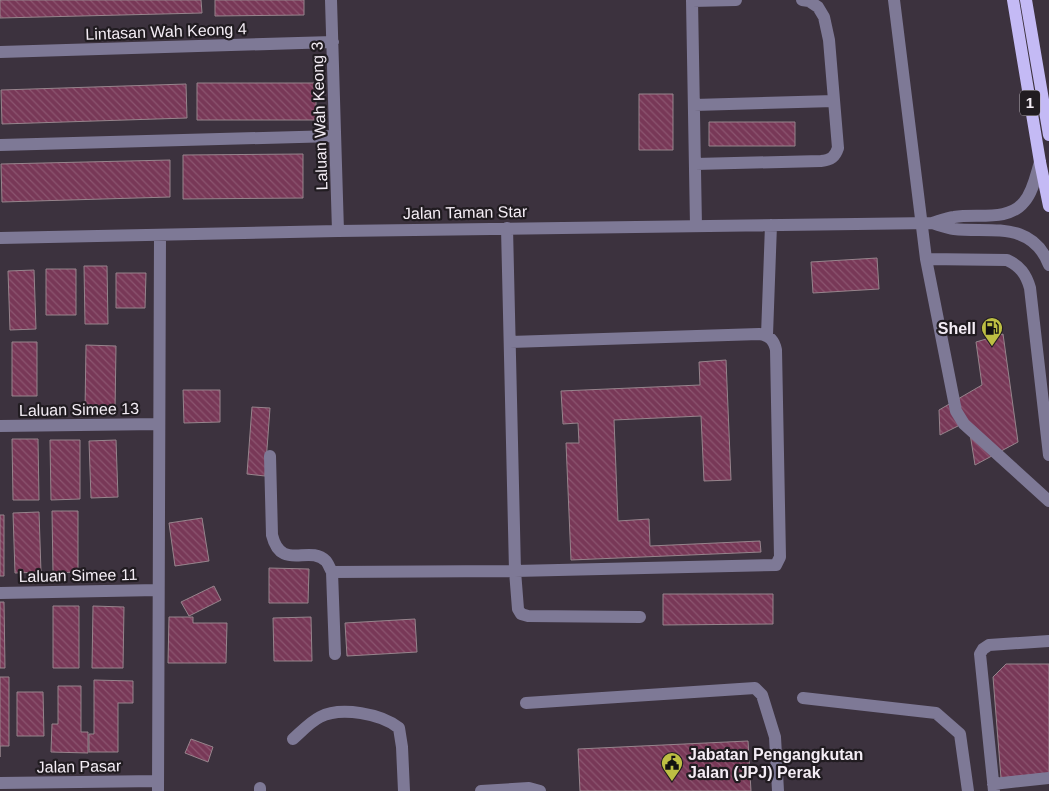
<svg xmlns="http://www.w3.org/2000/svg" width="1049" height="791" font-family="Helvetica,sans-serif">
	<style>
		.building { fill: url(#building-back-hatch); stroke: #96848c }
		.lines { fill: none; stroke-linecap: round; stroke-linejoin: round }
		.minor { stroke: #7e7996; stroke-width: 12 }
		.major { stroke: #c4baf5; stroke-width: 12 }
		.labels { text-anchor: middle; stroke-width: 4.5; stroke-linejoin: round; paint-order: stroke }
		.shield { fill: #211c21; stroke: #b5aeb5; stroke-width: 1 }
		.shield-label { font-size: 15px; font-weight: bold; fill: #f4edf5 }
		.street-label { font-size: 16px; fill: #f4edf5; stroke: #211c21 }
		.poi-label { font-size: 16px; font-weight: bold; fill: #f4edf5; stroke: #211c21; text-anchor: end }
	</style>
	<defs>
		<pattern id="building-back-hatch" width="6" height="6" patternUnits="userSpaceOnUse" patternTransform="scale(1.25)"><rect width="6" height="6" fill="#783857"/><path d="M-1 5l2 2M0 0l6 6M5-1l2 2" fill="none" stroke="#8c5570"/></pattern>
	</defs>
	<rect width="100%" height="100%" fill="#3c323e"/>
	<path class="building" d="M 0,0 L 201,0 L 202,13 L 0,18 Z
		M 215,0 L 304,0 L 304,15 L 215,16 Z
		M 197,83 L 316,83 L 316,120 L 197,120 Z
		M 186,84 L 187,118 L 2,124 L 1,90 Z
		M 639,94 L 673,94 L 673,150 L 639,150 Z
		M 709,122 L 795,122 L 795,146 L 709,146 Z
		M 303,154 L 303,198 L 183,199 L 183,155 Z
		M 170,160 L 170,197 L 2,202 L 1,164 Z
		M 877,258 L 879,289 L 813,293 L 811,262 Z
		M 84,266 L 107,266 L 108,324 L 85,324 Z
		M 46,269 L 76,269 L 76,315 L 46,315 Z
		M 34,270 L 36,329 L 10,330 L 8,271 Z
		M 116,273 L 146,273 L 145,308 L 116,308 Z
		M 1003,334 L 1018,442 L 975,465 L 968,421 L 940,435 L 939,410 L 982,385 L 976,342 Z
		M 12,342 L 37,342 L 37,396 L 12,396 Z
		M 86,345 L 116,346 L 115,411 L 85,410 Z
		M 726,360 L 731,480 L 704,481 L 701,416 L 614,420 L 618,521 L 649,519 L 650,546 L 760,541 L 761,552 L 571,560 L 566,443 L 579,443 L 578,423 L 563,424 L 561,391 L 700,385 L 699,362 Z
		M 183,390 L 220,390 L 220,422 L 184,423 Z
		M 252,407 L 270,408 L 265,476 L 247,474 Z
		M 12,439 L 38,439 L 39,500 L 13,500 Z
		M 50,440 L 80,440 L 80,499 L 51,500 Z
		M 116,440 L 118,497 L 91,498 L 89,441 Z
		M 52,511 L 78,511 L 78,572 L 53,573 Z
		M 39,512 L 41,572 L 15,573 L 13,513 Z
		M 0,515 L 4,515 L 4,576 L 0,576 Z
		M 202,518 L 209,561 L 175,566 L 169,523 Z
		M 269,568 L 309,569 L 308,603 L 269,603 Z
		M 214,586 L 221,600 L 189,616 L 181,602 Z
		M 663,594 L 773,594 L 773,624 L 663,625 Z
		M 0,602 L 4,602 L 5,668 L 0,668 Z
		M 53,606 L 79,606 L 79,668 L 53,668 Z
		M 93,606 L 124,607 L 123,668 L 92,668 Z
		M 169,617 L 193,617 L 193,623 L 227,623 L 226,663 L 168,663 Z
		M 311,617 L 312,661 L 274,661 L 273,618 Z
		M 415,619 L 417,652 L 347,656 L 345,623 Z
		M 1006,664 L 1049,664 L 1049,773 L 1001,778 L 993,677 Z
		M 0,677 L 9,677 L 9,746 L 0,746 L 0,757 Z
		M 94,680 L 133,681 L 133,703 L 118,703 L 118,752 L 89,752 L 89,734 L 94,734 Z
		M 58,686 L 81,686 L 81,732 L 88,732 L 88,753 L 51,752 L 52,724 L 58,724 Z
		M 17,692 L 43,692 L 44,736 L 17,736 Z
		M 191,739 L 213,747 L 208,762 L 185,753 Z
		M 748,741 L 751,791 L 580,791 L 578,749 Z"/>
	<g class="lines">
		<path class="minor" d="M 331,0 L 338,231
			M 692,0 L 696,226
			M 894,0 L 926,259 L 956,411 L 964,424 L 1049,501
			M 692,1 L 736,0
			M 0,52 L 333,42
			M 694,105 L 834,101
			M 0,145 L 335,136
			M 695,164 L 821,161 C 831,160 835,157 838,148 L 829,40 L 824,17 L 818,7 L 809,1 L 802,0
			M 932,223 C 939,221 946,218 954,217 C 977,213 1008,222 1024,202 C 1033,192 1036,175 1040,162
			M 507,228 L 515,571 L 518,609 L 521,614 L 528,616 L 640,617
			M 0,238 L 338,231 L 932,223 C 939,225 947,228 954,229 C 990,233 1032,220 1049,265
			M 926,259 L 1007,260 C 1020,266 1026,274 1030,288 L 1049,455
			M 767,335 L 771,225
			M 0,426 L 159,424
			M 270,456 L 272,535 C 281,572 309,544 326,561 C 328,563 330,569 332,572
			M 0,593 L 158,590
			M 335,654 L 332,572 L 515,571 L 776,565 L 780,557 L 776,350 C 774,340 769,335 759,334 L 510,342
			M 803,698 L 936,713 L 960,734 L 968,791
			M 526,703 L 755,688 L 762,695 L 775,737 L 778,791
			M 293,739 C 301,732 310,722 320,717 C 341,706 382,714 399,728 L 402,747 L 404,791
			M 0,783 L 158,781
			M 993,784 L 1049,778
			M 260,788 L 260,791
			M 158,791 L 160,235
			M 481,791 L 529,788 L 540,791
			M 994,791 L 980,654 L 983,649 L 989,645 L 1049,641"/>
		<path class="major" d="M 1013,0 L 1040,162 L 1049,206
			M 1026,0 L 1049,135"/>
	</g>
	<defs>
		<g id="fuel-pin" transform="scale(1.125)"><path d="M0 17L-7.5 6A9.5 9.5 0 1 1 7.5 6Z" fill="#bdbf43" stroke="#211c21"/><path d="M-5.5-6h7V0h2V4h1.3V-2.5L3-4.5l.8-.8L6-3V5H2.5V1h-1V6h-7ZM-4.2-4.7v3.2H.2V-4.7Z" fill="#111"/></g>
		<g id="civic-pin" transform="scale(1.125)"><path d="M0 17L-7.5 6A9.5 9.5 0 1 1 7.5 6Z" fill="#bdbf43" stroke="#211c21"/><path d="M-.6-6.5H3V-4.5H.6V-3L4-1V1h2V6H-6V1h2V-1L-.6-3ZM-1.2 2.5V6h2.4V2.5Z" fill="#111"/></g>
	</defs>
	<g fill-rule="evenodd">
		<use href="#fuel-pin" x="992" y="328"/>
		<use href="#civic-pin" x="672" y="763"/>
	</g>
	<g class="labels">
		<rect class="shield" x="1020" y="90.5" width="20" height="25" rx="4"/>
		<g class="shield-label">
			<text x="1030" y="108">1</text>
		</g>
		<g class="street-label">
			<text transform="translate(166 31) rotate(-2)" y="6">Lintasan Wah Keong 4</text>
			<text transform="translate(319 116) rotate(-92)" y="6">Laluan Wah Keong 3</text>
			<text transform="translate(465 212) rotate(-1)" y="6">Jalan Taman Star</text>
			<text transform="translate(79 409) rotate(-1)" y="6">Laluan Simee 13</text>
			<text transform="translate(78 575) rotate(-1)" y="6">Laluan Simee 11</text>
			<text transform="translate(79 766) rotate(-1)" y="6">Jalan Pasar</text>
		</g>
		<g class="poi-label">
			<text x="976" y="334">Shell</text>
			<text x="688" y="760" text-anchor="start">Jabatan Pengangkutan<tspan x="688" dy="18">Jalan (JPJ) Perak</tspan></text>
		</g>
	</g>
</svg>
